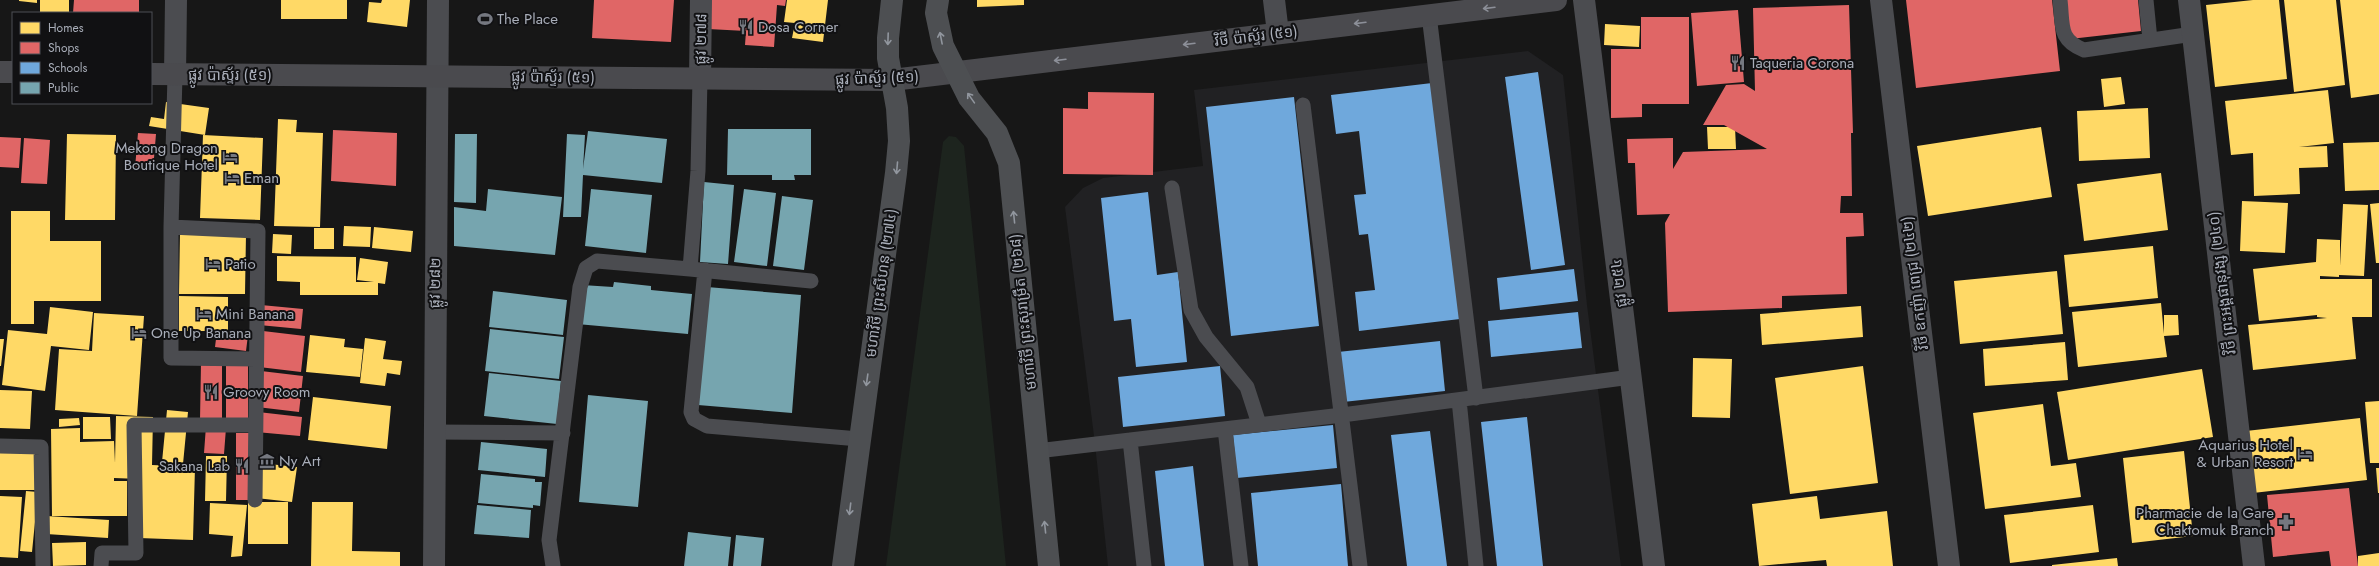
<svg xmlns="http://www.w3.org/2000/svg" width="2379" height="566" font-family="Jost,'Noto Sans Khmer',sans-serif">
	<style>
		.built { fill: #212123 }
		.green { fill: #1d241e }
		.homes { fill: #ffd966 }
		.shops { fill: #e06666 }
		.schools { fill: #6fa8dc }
		.public { fill: #76a5af }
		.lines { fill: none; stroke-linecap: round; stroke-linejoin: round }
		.lane { stroke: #4b4c50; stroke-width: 15 }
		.street { stroke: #4b4c50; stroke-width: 22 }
		.secondary { stroke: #4a4a4e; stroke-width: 22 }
		.primary { stroke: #4d4f52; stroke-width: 22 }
		.oneway { stroke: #8c8f98 }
		.oneway2 { stroke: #91969e }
		.labels { text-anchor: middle; stroke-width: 4; stroke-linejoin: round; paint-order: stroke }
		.poi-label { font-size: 15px; fill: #a8adb8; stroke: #111113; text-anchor: start }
		.street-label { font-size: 15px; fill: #a8adb8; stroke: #111113 }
	</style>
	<rect width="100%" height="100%" fill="#171717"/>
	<path class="built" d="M 1528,51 L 1563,75 L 1587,305 L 1621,566 L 1108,566 L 1095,444 L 1065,207 L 1083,188 L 1103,178 L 1203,166 L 1194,90 Z"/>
	<path class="green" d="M 949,136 L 956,137 L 964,146 L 1006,566 L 886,566 L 943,142 Z"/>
	<path class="homes" d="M 19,0 L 37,0 L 37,3 L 19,1 Z
		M 40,0 L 69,0 L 69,13 L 40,13 Z
		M 281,0 L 347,0 L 347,19 L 281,19 Z
		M 382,0 L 410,0 L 407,27 L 367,22 L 369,2 L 381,3 Z
		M 787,0 L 828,0 L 823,42 L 792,38 L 795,23 L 784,22 Z
		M 977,0 L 1024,0 L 1024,5 L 977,7 Z
		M 2253,0 L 2279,0 L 2287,79 L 2215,87 L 2206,5 Z
		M 2284,0 L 2336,0 L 2345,85 L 2294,92 Z
		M 2340,0 L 2379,0 L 2379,94 L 2351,98 Z
		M 1605,24 L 1640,26 L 1639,47 L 1604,45 Z
		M 2121,77 L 2125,104 L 2104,107 L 2101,79 Z
		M 2328,90 L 2334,143 L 2299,147 L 2327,146 L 2328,167 L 2299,168 L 2300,194 L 2254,196 L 2253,153 L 2231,155 L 2225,101 Z
		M 166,102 L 209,108 L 205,135 L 149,126 L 151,117 L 164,119 Z
		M 2148,108 L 2150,158 L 2079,161 L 2077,111 Z
		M 278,119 L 297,120 L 296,132 L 323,133 L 320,227 L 274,226 Z
		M 1707,127 L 1735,127 L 1736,149 L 1708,149 Z
		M 2041,127 L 2052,197 L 1928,216 L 1917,146 Z
		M 67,134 L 116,135 L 115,220 L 65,220 Z
		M 203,135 L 263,138 L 260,220 L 200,218 Z
		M 2379,142 L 2379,190 L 2345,191 L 2343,143 Z
		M 2161,173 L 2168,230 L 2084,241 L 2077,184 Z
		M 2242,201 L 2288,203 L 2285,253 L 2240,251 Z
		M 2379,203 L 2379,263 L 2376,263 L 2370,204 Z
		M 2343,204 L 2368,205 L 2364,276 L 2339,275 L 2339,277 L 2320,276 L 2320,279 L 2372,279 L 2372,317 L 2352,317 L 2356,359 L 2253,370 L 2248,325 L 2327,318 L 2317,317 L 2317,315 L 2259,321 L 2253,269 L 2316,262 L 2317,239 L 2340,240 L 2340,266 Z
		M 11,211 L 50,211 L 50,241 L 101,241 L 101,301 L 34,301 L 34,324 L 11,324 Z
		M 344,226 L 371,227 L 370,247 L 343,246 Z
		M 374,227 L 413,231 L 411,252 L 372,248 Z
		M 314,228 L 334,228 L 334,249 L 314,249 Z
		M 180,233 L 246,234 L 245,294 L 179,294 Z
		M 273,234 L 292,235 L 291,254 L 272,253 Z
		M 2153,246 L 2158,298 L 2069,307 L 2064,255 Z
		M 277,256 L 356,257 L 356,282 L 374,282 L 357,280 L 360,258 L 388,262 L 385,284 L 378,283 L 378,295 L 300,295 L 300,282 L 277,281 Z
		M 2057,271 L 2063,334 L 1960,344 L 1954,281 Z
		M 179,296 L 228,297 L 228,331 L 179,331 Z
		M 2161,303 L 2164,334 L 2164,315 L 2178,315 L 2179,335 L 2164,336 L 2167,357 L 2078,367 L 2072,312 Z
		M 1861,306 L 1863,337 L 1762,345 L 1760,314 Z
		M 50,307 L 93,312 L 89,350 L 51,346 L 45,391 L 2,385 L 8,330 L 47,334 Z
		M 94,313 L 144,316 L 137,416 L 55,410 L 59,349 L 92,351 Z
		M 310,335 L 345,339 L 344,347 L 363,349 L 360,377 L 306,372 Z
		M 365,338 L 386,341 L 383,359 L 402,361 L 400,375 L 387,373 L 385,386 L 360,383 Z
		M 0,339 L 4,339 L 1,366 L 0,366 Z
		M 2065,342 L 2068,380 L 1985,386 L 1983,349 Z
		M 1693,358 L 1732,359 L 1730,418 L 1692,417 Z
		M 1863,366 L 1878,483 L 1790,494 L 1775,378 Z
		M 2202,369 L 2213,437 L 2068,460 L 2057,392 Z
		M 0,390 L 32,391 L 30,429 L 0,428 Z
		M 313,397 L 391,406 L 387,449 L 308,440 Z
		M 2379,401 L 2379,463 L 2370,463 L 2365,402 Z
		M 2043,404 L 2051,466 L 2076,463 L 2081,497 L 1985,509 L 1973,413 Z
		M 167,410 L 188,412 L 183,464 L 162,462 Z
		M 116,416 L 153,417 L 152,465 L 195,467 L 193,540 L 139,538 L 140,479 L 114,478 L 114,481 L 127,481 L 127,516 L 52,516 L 51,429 L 80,428 L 80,442 L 114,441 L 115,463 Z
		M 83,417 L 110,417 L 111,439 L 83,439 Z
		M 79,418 L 80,425 L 59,427 L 59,419 Z
		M 2360,418 L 2367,480 L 2253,493 L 2246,431 Z
		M 35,445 L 35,490 L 0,490 L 0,446 Z
		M 2184,451 L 2193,536 L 2132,543 L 2123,458 Z
		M 206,456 L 227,456 L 226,501 L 205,501 Z
		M 260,463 L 297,467 L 292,502 L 256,498 Z
		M 2376,468 L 2379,468 L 2379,493 L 2378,493 Z
		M 26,491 L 38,492 L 32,552 L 20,551 Z
		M 0,496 L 22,497 L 18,558 L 0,557 Z
		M 1817,496 L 1820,519 L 1887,511 L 1893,566 L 1827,566 L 1826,560 L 1759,566 L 1752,504 Z
		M 248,502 L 288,502 L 288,544 L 248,544 Z
		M 312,502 L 353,502 L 352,551 L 400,552 L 400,566 L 311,566 Z
		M 210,503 L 247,505 L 242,556 L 231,557 L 233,536 L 209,534 Z
		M 2093,505 L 2099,552 L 2010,563 L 2004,515 Z
		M 47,516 L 109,520 L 108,538 L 46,534 Z
		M 86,542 L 86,565 L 53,566 L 52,543 Z
		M 2379,553 L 2379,566 L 2358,566 L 2358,556 Z
		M 2117,558 L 2118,566 L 2052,566 L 2052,565 Z"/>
	<path class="shops" d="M 74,0 L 139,0 L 139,13 L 73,13 Z
		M 594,0 L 674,0 L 671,42 L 592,38 Z
		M 709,0 L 786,0 L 785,6 L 777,5 L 774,47 L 745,45 L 746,31 L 708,29 Z
		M 1906,0 L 2052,0 L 2060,71 L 1916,88 Z
		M 2066,0 L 2138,0 L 2141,31 L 2070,39 Z
		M 1849,5 L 1853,133 L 1851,133 L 1852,196 L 1841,196 L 1840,213 L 1863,213 L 1864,236 L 1846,237 L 1847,294 L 1782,296 L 1782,308 L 1668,312 L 1665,223 L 1670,214 L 1637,215 L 1635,163 L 1628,163 L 1627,139 L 1673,138 L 1673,169 L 1683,152 L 1767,149 L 1724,125 L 1703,125 L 1726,85 L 1744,84 L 1755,91 L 1753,8 Z
		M 1738,10 L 1744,82 L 1697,86 L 1691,13 Z
		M 1641,17 L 1689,17 L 1689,104 L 1642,104 L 1642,117 L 1611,118 L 1611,49 L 1641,49 Z
		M 1088,92 L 1154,93 L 1153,175 L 1063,174 L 1063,108 L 1088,109 Z
		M 333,130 L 397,133 L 396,186 L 331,181 Z
		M 138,133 L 156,134 L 153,170 L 135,168 Z
		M 0,137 L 21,138 L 19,168 L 0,167 Z
		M 24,138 L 50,140 L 47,184 L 21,183 Z
		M 261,305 L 303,309 L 301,329 L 259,325 Z
		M 217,331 L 248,335 L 246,351 L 215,347 Z
		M 263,331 L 305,336 L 301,372 L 259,367 Z
		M 201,363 L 222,363 L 222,421 L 200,420 Z
		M 226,363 L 248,363 L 248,421 L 226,420 Z
		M 261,371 L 303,376 L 299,412 L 257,407 Z
		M 258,412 L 302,417 L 300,436 L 256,432 Z
		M 206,426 L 226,428 L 224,454 L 204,453 Z
		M 236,433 L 249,433 L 248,500 L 236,500 Z
		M 2349,488 L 2358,566 L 2331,566 L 2329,551 L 2273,557 L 2267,495 Z"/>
	<path class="schools" d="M 1538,72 L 1565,265 L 1531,270 L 1505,77 Z
		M 1432,83 L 1460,319 L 1359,331 L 1355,292 L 1375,290 L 1368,234 L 1359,235 L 1354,195 L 1366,194 L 1359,131 L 1336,134 L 1331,95 Z
		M 1294,97 L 1319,326 L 1231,336 L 1206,107 Z
		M 1148,192 L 1157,275 L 1178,272 L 1187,362 L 1136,367 L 1131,319 L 1114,321 L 1101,198 Z
		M 1574,269 L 1578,301 L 1500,310 L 1497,278 Z
		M 1578,312 L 1582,348 L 1491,357 L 1488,321 Z
		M 1440,341 L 1445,391 L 1343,402 L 1338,352 Z
		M 1220,366 L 1225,416 L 1123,427 L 1118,377 Z
		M 1527,417 L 1543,566 L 1497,566 L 1481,422 Z
		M 1333,425 L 1337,468 L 1237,478 L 1233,435 Z
		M 1430,431 L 1447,566 L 1407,566 L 1391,435 Z
		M 1193,466 L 1204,566 L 1165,566 L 1155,471 Z
		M 1341,484 L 1348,566 L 1258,566 L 1251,493 Z"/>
	<path class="public" d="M 728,129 L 811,129 L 811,175 L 794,175 L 795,180 L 772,180 L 772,175 L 727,175 Z
		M 588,131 L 667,139 L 662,183 L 583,175 L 581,217 L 563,217 L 567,134 L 585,135 L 583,169 Z
		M 455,134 L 477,134 L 476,203 L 454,202 Z
		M 704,182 L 734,185 L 728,264 L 700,262 Z
		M 488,189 L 562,197 L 555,255 L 454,246 L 454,207 L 486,211 Z
		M 591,189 L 652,195 L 646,253 L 585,246 Z
		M 744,189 L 776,193 L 767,266 L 734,262 Z
		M 782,196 L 813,200 L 804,270 L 773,266 Z
		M 614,282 L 651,286 L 651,290 L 692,294 L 688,334 L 577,324 L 582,285 L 613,287 Z
		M 707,287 L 801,295 L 792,413 L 698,405 Z
		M 493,291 L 567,300 L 563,335 L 489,327 Z
		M 490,329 L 564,337 L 559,379 L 485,371 Z
		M 489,373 L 561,381 L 557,424 L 484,416 Z
		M 588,395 L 648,401 L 638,507 L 579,502 Z
		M 481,442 L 547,449 L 545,477 L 478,470 Z
		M 481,474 L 535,479 L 535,482 L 542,482 L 540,506 L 533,505 L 533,508 L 478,503 Z
		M 477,505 L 531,510 L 529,538 L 474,534 Z
		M 688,532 L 731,537 L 728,566 L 684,566 Z
		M 736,535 L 764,538 L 761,566 L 733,566 Z"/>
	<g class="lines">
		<path class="lane" d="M 2060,0 C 2063,25 2058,40 2084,50 L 2193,34
			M 2146,0 L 2150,40
			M 1429,15 L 1476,398
			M 175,75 L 171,227 L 171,358 L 256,359
			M 700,78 L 698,171 L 690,269 L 811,281
			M 1303,105 L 1360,566
			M 1172,188 L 1191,310 L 1206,337 L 1247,387 L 1259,424
			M 171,227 L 258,231 L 255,500
			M 705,270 L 691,412 L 694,419 L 707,426 L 859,439
			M 1459,400 L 1476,566
			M 1225,429 L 1241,566
			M 434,432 L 563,433
			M 1130,440 L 1144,566
			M 0,446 L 41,447 L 43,566
			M 1037,451 L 1342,415 L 1631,377
			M 101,566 L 102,553 L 136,553 L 134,425 L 255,425
			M 553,566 L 549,540 L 580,287 L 586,268 L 597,261 L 690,269"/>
		<path class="street" d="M 1274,0 L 1278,33
			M 1584,0 L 1654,566
			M 1881,0 L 1949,566
			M 2189,0 L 2254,566
			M 175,75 L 176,0
			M 700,78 L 701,0
			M 434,566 L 438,0"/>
		<path class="secondary" d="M 0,72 L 13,72
			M 151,74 L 892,80 L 1556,0"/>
		<path class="primary" d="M 938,0 L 936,13 L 943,46 L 969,98 L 997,133 L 1009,163 L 1049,566
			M 843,566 L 896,173 L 899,141 L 897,108 L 888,58 L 888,38 L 892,0"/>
	</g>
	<defs><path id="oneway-shaft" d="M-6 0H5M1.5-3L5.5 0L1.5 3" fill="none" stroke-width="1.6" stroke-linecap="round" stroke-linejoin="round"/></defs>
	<g class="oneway">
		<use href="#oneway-shaft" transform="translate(1489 8) rotate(173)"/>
		<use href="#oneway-shaft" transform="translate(1360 23) rotate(173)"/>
		<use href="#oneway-shaft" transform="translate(1189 44) rotate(173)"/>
		<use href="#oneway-shaft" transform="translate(1060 60) rotate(173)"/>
	</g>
	<g class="oneway2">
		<use href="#oneway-shaft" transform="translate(941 38) rotate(-101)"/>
		<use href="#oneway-shaft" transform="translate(888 39) rotate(92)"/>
		<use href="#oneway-shaft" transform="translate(971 98) rotate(-125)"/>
		<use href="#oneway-shaft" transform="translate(897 168) rotate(95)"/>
		<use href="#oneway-shaft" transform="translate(1014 217) rotate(-96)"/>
		<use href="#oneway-shaft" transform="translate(867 380) rotate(98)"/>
		<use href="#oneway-shaft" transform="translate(850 509) rotate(97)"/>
		<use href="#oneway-shaft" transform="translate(1045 527) rotate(-96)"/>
	</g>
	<defs>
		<g id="stadium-bare" transform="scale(1.2)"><path d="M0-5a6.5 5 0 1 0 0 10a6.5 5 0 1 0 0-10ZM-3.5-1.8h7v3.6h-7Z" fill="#757880" stroke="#111113" stroke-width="2.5" paint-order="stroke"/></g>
		<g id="restaurant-bare" transform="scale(1.2)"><path d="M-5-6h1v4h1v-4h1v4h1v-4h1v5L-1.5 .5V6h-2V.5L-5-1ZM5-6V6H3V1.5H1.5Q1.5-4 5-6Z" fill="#757880" stroke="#111113" stroke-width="2.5" paint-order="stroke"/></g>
		<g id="hotel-bare" transform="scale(1.2)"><path d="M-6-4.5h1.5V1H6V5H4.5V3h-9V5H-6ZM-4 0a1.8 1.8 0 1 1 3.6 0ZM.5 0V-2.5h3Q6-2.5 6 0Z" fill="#757880" stroke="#111113" stroke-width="2.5" paint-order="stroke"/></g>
		<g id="museum-bare" transform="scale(1.2)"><path d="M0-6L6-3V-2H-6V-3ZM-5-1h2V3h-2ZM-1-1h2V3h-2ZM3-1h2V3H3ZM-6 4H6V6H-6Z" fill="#757880" stroke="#111113" stroke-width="2.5" paint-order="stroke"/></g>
		<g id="pharmacy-bare" transform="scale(1.2)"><path d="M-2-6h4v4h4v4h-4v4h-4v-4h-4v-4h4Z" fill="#757880" stroke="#111113" stroke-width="2.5" paint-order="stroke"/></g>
	</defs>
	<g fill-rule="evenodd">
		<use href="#stadium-bare" x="485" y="19"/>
		<use href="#restaurant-bare" x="746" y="27"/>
		<use href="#restaurant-bare" x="1738" y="63"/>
		<use href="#hotel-bare" x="230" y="157"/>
		<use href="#hotel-bare" x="232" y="178"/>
		<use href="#hotel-bare" x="213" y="264"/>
		<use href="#hotel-bare" x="204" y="314"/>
		<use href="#hotel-bare" x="139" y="333"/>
		<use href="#restaurant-bare" x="211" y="392"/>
		<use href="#hotel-bare" x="2305" y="454"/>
		<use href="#museum-bare" x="267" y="461"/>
		<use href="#restaurant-bare" x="242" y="466"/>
		<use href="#pharmacy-bare" x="2286" y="522"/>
	</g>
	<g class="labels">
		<g class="poi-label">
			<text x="497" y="24">The Place</text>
			<text x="758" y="32">Dosa Corner</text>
			<text x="1750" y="68">Taqueria Corona</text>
			<text x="218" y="153" text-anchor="end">Mekong Dragon<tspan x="218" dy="17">Boutique Hotel</tspan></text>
			<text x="244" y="183">Eman</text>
			<text x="225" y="269">Patio</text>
			<text x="216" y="319">Mini Banana</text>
			<text x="151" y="338">One Up Banana</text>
			<text x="223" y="397">Groovy Room</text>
			<text x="2293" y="450" text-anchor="end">Aquarius Hotel<tspan x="2293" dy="17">&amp; Urban Resort</tspan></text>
			<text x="279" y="466">Ny Art</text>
			<text x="230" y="471" text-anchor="end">Sakana Lab</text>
			<text x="2274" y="518" text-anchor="end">Pharmacie de la Gare<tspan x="2274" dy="17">Chaktomuk Branch</tspan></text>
		</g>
		<g class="street-label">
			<text transform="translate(1256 36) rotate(-7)" y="5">វិថី ប៉ាស្ទ័រ (៥១)</text>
			<text transform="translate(701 39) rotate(-89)" y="5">ផ្លូវ ២៧៨</text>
			<text x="230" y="80">ផ្លូវ ប៉ាស្ទ័រ (៥១)</text>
			<text transform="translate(553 77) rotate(1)" y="5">ផ្លូវ ប៉ាស្ទ័រ (៥១)</text>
			<text transform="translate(877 78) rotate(-2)" y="5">ផ្លូវ ប៉ាស្ទ័រ (៥១)</text>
			<text transform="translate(435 283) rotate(-89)" y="5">ផ្លូវ ២៨២</text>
			<text transform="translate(881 283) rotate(-82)" y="5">មហាវិថី ព្រះសីហនុ (២៧៤)</text>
			<text transform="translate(1619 283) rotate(-97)" y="5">ផ្លូវ ២៥៤</text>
			<text transform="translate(1915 283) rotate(-97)" y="5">វិថី ឧកញ៉ា ពេជ្រ (២៤២)</text>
			<text transform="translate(2222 283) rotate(-97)" y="5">វិថី ព្រះអង្គផានុវង្ស (២៤០)</text>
			<text transform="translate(1023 312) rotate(-96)" y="5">មហាវិថី ព្រះសុរាម្រឹត (២៦៨)</text>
		</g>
	</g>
	<rect x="12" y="12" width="140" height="92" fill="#111113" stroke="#4d4f55"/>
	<rect x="20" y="22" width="20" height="12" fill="#ffd966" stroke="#4d4f55"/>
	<text x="48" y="32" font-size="12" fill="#a8adb8">Homes</text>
	<rect x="20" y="42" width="20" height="12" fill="#e06666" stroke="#4d4f55"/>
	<text x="48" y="52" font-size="12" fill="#a8adb8">Shops</text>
	<rect x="20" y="62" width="20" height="12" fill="#6fa8dc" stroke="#4d4f55"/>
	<text x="48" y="72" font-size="12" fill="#a8adb8">Schools</text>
	<rect x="20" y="82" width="20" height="12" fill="#76a5af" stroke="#4d4f55"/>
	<text x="48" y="92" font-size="12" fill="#a8adb8">Public</text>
</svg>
